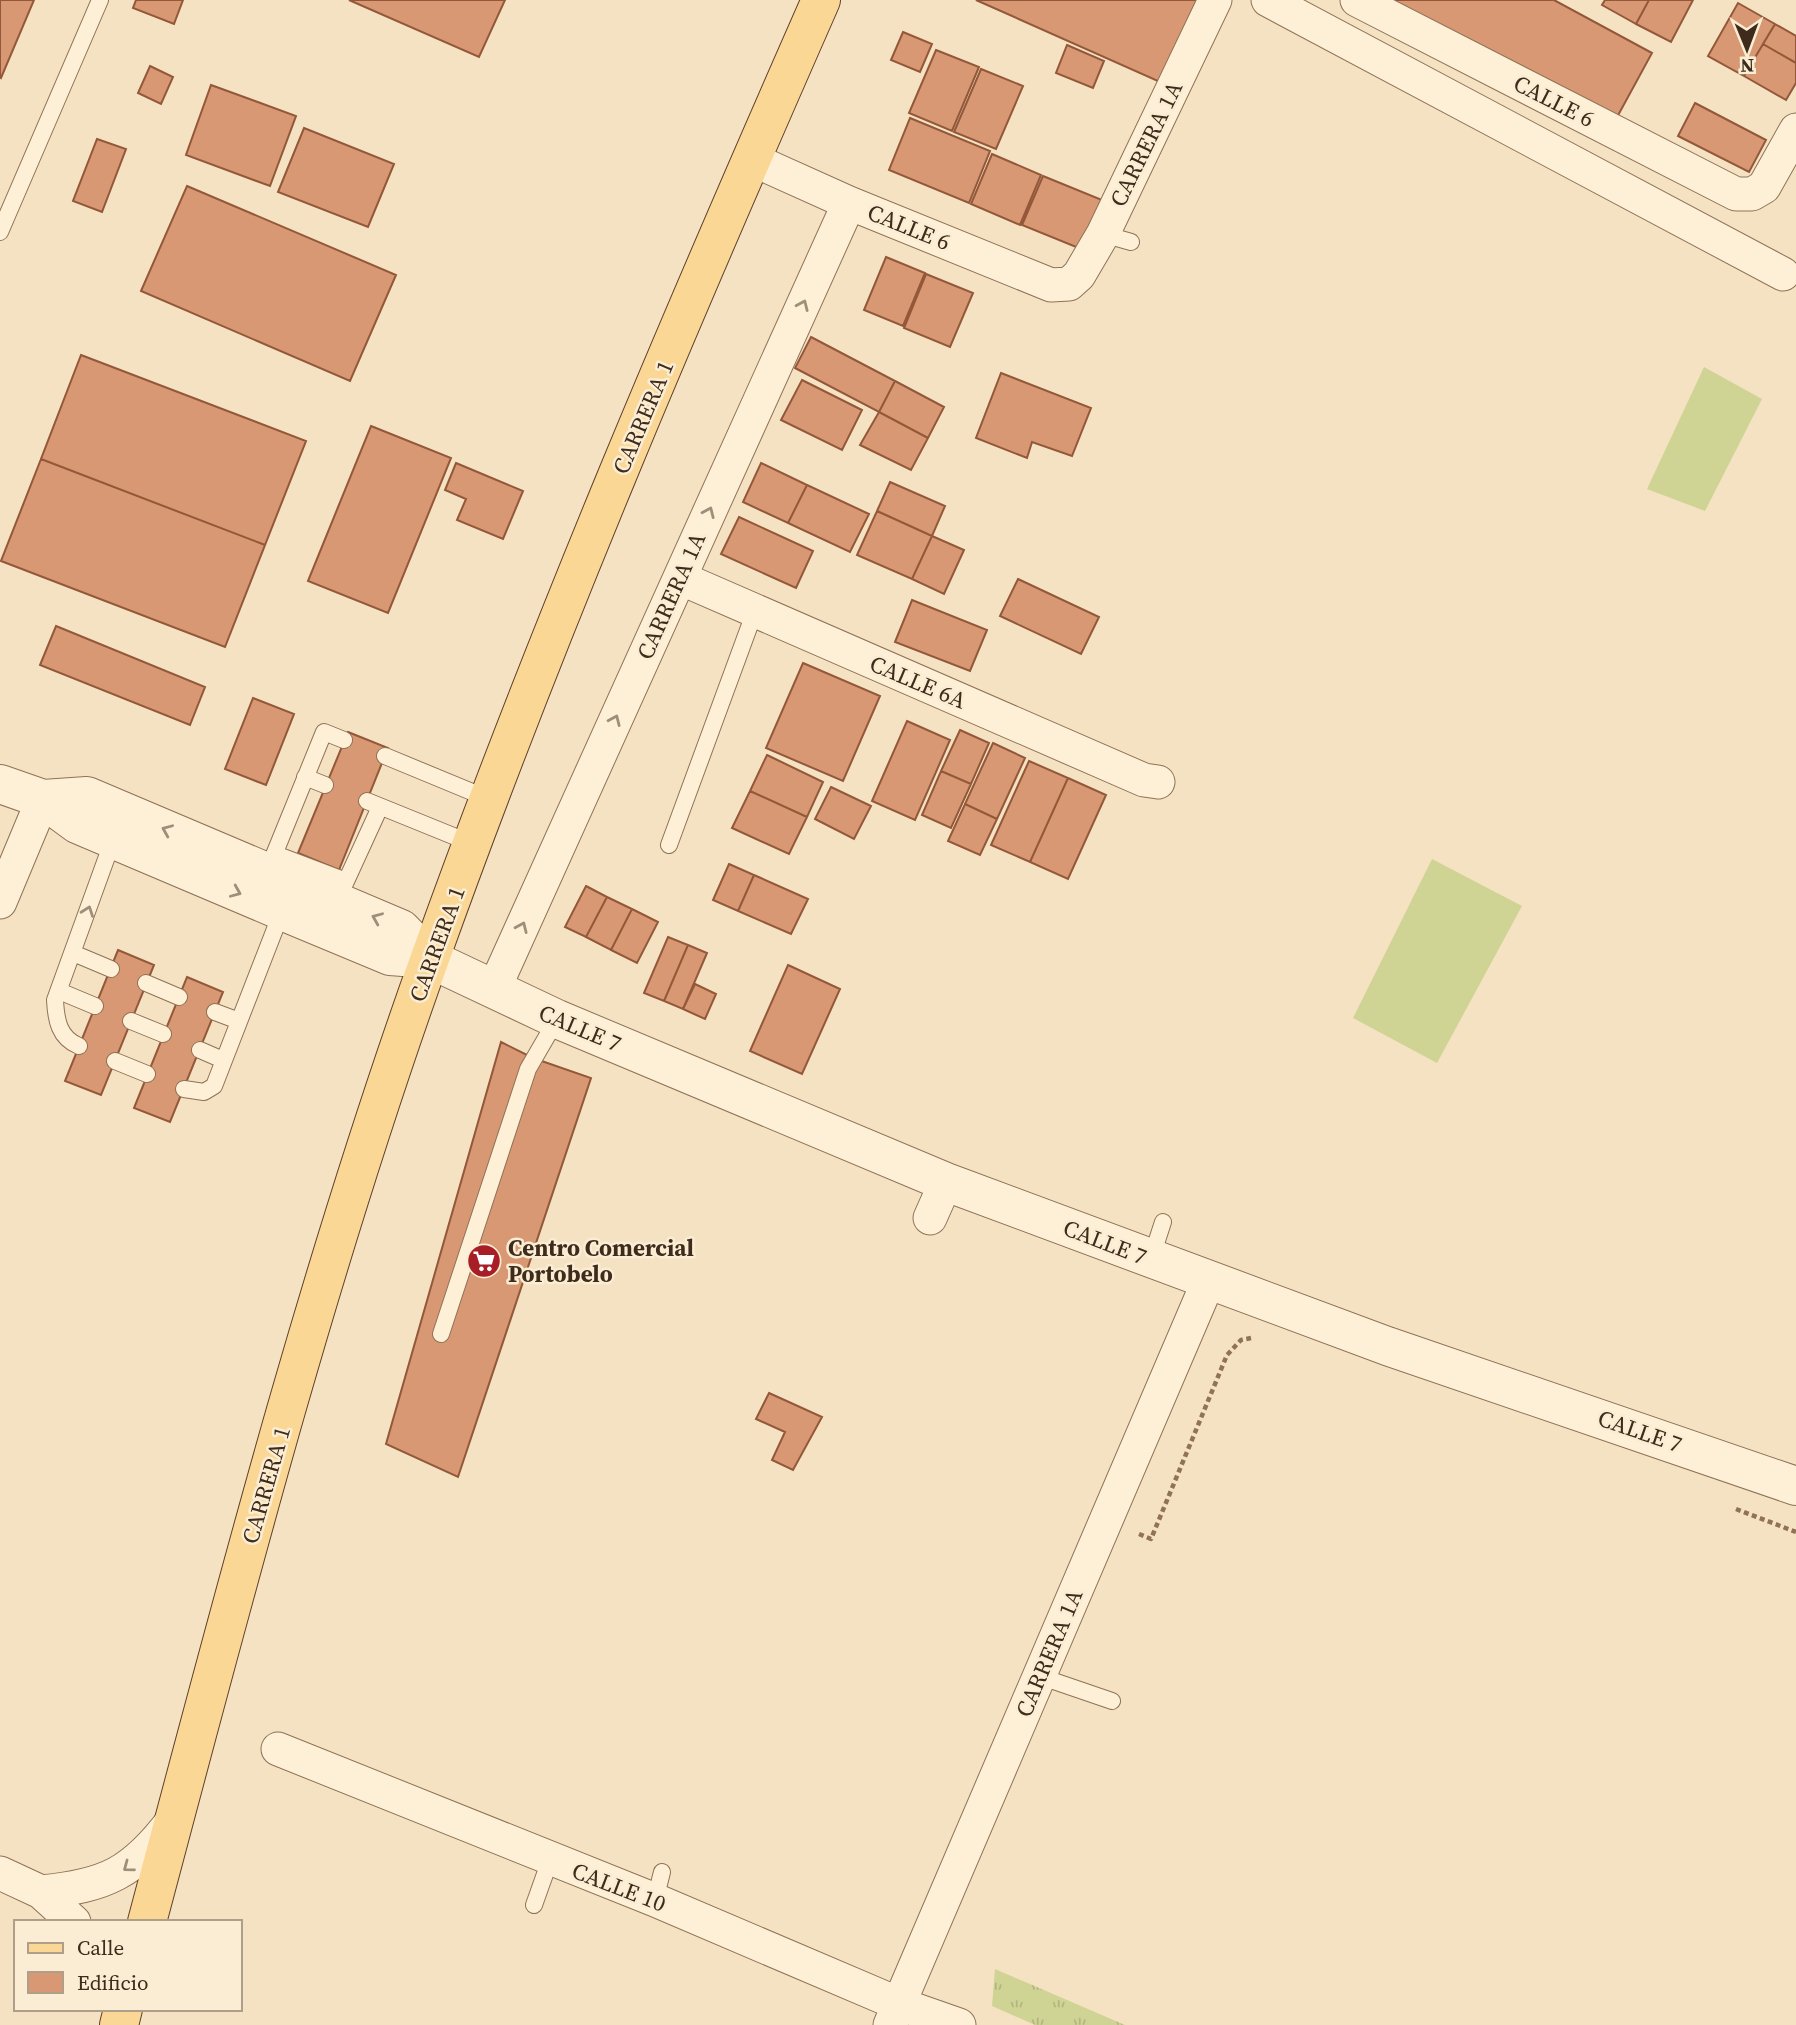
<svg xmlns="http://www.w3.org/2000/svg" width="1796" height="2025" font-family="'Source Serif 4',serif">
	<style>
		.grass { fill: #cfd494 }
		.park { fill: url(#park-tufts) }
		.building { fill: #d79873; stroke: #935839; stroke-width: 2 }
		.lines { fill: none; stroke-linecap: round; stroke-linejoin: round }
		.service-casing { stroke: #907256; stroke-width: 18 }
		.minor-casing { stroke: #907256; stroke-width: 35 }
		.tertiary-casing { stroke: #907256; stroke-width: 40 }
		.primary-casing { stroke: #5e402b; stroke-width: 40 }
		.path { stroke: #907256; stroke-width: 4.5; stroke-dasharray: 5 3.5; stroke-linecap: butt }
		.service { stroke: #fdf0d7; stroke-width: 16 }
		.minor { stroke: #fdf0d7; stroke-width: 33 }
		.tertiary { stroke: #fdf0d7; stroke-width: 38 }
		.primary { stroke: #fbd795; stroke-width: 38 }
		.oneway { stroke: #9e8e7a }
		.labels { text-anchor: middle; stroke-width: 5; stroke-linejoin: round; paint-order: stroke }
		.street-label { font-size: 23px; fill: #3e2b1c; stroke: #faedd3 }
		.poi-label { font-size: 23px; font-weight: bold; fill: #3e2b1c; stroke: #faedd3; text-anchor: start }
	</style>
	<defs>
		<pattern id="park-tufts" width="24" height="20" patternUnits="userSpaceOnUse" patternTransform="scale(1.75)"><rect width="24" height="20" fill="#cfd494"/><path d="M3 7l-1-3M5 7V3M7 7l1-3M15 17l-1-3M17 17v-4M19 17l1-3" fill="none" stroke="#b3b67f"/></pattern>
	</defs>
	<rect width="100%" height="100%" fill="#f4e2c2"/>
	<path class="grass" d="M 1704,367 L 1762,399 L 1705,511 L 1647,489 Z
		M 1432,859 L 1522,906 L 1437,1063 L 1353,1018 Z"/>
	<path class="park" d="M 995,1969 L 1125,2025 L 1035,2025 L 992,2006 Z"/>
	<path class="building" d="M 0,0 L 34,0 L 1,78 L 0,77 Z
		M 136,0 L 183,0 L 174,24 L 133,8 Z
		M 349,0 L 505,0 L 479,57 Z
		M 976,0 L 1197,0 L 1160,82 Z
		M 1391,0 L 1554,0 L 1652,53 L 1615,121 Z
		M 1605,0 L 1649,0 L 1636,24 L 1602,5 Z
		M 1649,0 L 1693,0 L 1671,42 L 1636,24 Z
		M 1738,3 L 1775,24 L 1744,76 L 1708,56 Z
		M 1775,24 L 1796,36 L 1796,63 L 1763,44 Z
		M 903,32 L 932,44 L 920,72 L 891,60 Z
		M 1763,44 L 1796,63 L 1796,83 L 1786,100 L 1744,76 Z
		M 1067,45 L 1104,61 L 1093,88 L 1056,73 Z
		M 936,50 L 979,67 L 952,131 L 909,113 Z
		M 150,66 L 173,77 L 161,104 L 138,93 Z
		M 981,69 L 1023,86 L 996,149 L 954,132 Z
		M 211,85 L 296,116 L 270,186 L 186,155 Z
		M 1695,103 L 1766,140 L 1749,172 L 1678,136 Z
		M 910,118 L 990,151 L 969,203 L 889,170 Z
		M 304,128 L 394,164 L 368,227 L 278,192 Z
		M 97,139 L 126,149 L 102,212 L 73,201 Z
		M 992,154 L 1041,175 L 1020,225 L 971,204 Z
		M 1043,176 L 1102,200 L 1081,249 L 1022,225 Z
		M 187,186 L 396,275 L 350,381 L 141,291 Z
		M 886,257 L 925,273 L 903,326 L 864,310 Z
		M 926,274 L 973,293 L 950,347 L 904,328 Z
		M 811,337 L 895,381 L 879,412 L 795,368 Z
		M 81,355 L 306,441 L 265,545 L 41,459 Z
		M 1001,373 L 1091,408 L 1072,456 L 1032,442 L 1027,458 L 976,438 Z
		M 802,380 L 862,410 L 842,450 L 781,420 Z
		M 895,381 L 944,407 L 928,438 L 879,412 Z
		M 879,412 L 928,438 L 911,470 L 860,445 Z
		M 371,426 L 451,458 L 388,613 L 308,581 Z
		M 41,459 L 265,545 L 225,647 L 1,561 Z
		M 456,463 L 523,491 L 503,539 L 457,520 L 466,499 L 445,490 Z
		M 761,463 L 807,485 L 788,523 L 743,502 Z
		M 890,482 L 945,506 L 932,536 L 877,511 Z
		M 807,485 L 869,514 L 850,552 L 788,523 Z
		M 877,511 L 932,536 L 912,579 L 857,555 Z
		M 739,517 L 813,551 L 796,588 L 721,554 Z
		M 932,536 L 964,550 L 944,594 L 912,579 Z
		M 1018,579 L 1099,617 L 1081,654 L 1000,616 Z
		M 912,600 L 987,630 L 970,671 L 895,642 Z
		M 56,626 L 205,687 L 190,725 L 40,665 Z
		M 803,663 L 880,696 L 843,781 L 766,748 Z
		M 253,698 L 294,714 L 266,785 L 225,769 Z
		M 907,721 L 950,740 L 915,820 L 872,801 Z
		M 960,730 L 989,743 L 971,784 L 941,771 Z
		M 348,732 L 388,748 L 339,870 L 298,853 Z
		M 993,743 L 1025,758 L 997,819 L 965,804 Z
		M 767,755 L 823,782 L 807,817 L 750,791 Z
		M 1029,761 L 1068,778 L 1030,862 L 991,845 Z
		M 941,771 L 971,784 L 951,828 L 922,815 Z
		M 1068,778 L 1106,795 L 1068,879 L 1030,862 Z
		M 831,787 L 871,806 L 854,839 L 815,819 Z
		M 750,791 L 807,817 L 789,854 L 732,828 Z
		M 965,804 L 997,819 L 980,855 L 948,841 Z
		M 729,864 L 754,875 L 738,911 L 713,900 Z
		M 754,875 L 808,899 L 791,934 L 738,911 Z
		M 586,886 L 607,897 L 586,937 L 565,927 Z
		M 607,897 L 632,909 L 611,950 L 586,937 Z
		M 632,909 L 658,922 L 637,963 L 611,950 Z
		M 668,937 L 688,945 L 664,1001 L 644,993 Z
		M 688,945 L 707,953 L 683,1009 L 664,1001 Z
		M 118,950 L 154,965 L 101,1095 L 65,1081 Z
		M 788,965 L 840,989 L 802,1074 L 750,1051 Z
		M 187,977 L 223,992 L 170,1122 L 134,1108 Z
		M 695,984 L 716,994 L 705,1019 L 683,1009 Z
		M 501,1042 L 533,1058 L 591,1078 L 458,1477 L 386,1444 Z
		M 769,1393 L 822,1417 L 793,1470 L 772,1460 L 785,1432 L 756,1419 Z"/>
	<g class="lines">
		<g class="service-casing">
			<path id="service" d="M 0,232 L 100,0
				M 1103,234 L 1131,242
				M 385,756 L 489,799
				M 305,777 L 325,785
				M 367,801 L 473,844
				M 669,845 L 755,611
				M 275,854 L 346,881
				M 267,872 L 324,732 L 344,740
				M 337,901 L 380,807
				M 73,953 L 111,969
				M 146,983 L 179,997
				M 59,991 L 95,1006
				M 215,1012 L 239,1021
				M 131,1021 L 163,1034
				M 79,1046 C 59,1038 56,1020 55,1000 L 113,840
				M 200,1050 L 223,1060
				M 115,1061 L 147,1074
				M 184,1089 L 204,1092 L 214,1086 L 282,911
				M 1151,1259 L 1163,1222
				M 441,1334 L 528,1069 L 557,1019
				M 1039,1676 L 1112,1701
				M 655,1900 L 662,1872
				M 534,1905 L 550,1860"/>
		</g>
		<g class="minor-casing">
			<path id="minor" d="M 1268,0 L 1783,274
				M 1357,0 L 1736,194 L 1752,194 L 1764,187 L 1796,130
				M 751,159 L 849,203 L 1051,285 L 1069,284 L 1079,275 L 1103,234 L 1215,0
				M 680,578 L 1144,780 L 1158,782
				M 0,902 L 43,799
				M 494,989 L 849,203
				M 930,1218 L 946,1182
				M 278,1749 L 655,1900 L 899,2004 L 959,2025
				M 0,1873 L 41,1892 L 74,1922
				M 41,1892 C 106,1886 133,1873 173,1820
				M 890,2025 L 1208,1282"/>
		</g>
		<g class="tertiary-casing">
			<path id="tertiary" d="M 0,784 L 43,799 L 77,824 L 282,911 L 390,956 L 430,959 L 557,1019 L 946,1182 L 1387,1346 L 1796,1486
				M 43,799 L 87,796 L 401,929 L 430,959"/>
		</g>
		<g class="primary-casing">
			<path id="primary" d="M 147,1922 C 233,1599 317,1273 430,958 C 546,634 682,316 821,0
				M 119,2025 L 123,2009"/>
		</g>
		<path class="path" d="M 1736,1509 L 1796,1532
			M 1139,1534 L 1151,1539 L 1227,1355 L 1241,1340 L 1251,1338"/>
		<use href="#service" class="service"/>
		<use href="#minor" class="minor"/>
		<use href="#tertiary" class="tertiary"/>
		<use href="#primary" class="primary"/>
	</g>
	<defs><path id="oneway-chevron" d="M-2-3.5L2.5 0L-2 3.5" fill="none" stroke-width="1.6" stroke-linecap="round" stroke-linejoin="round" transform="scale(1.75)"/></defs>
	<g class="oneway">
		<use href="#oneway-chevron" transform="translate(803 305) rotate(-66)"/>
		<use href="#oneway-chevron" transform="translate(709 512) rotate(-66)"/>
		<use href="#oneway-chevron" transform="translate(615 720) rotate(-66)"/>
		<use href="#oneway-chevron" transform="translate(167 830) rotate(-157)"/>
		<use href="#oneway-chevron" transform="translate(236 892) rotate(23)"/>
		<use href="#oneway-chevron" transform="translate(88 911) rotate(-70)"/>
		<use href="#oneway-chevron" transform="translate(377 918) rotate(-157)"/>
		<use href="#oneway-chevron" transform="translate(522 927) rotate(-66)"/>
		<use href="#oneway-chevron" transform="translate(128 1867) rotate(143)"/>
	</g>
	<defs>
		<g id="supermarket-disc" transform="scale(1.75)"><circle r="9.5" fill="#a81e26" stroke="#faedd3"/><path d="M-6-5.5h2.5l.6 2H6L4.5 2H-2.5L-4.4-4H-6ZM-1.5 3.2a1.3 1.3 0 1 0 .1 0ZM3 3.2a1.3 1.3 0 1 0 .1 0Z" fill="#fff"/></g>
	</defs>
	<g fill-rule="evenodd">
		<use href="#supermarket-disc" x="484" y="1261"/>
	</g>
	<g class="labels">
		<g class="street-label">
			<text transform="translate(1554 101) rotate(27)" y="8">CALLE 6</text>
			<text transform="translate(1146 144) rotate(-64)" y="8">CARRERA 1A</text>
			<text transform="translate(909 227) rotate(22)" y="8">CALLE 6</text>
			<text transform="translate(643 417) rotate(-67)" y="8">CARRERA 1</text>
			<text transform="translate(671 596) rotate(-66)" y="8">CARRERA 1A</text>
			<text transform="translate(918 682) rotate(23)" y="8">CALLE 6A</text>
			<text transform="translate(437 944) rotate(-70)" y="8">CARRERA 1</text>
			<text transform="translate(580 1028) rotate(23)" y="8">CALLE 7</text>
			<text transform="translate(1105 1242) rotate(21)" y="8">CALLE 7</text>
			<text transform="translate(1640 1431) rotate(19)" y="8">CALLE 7</text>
			<text transform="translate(266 1485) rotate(-74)" y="8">CARRERA 1</text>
			<text transform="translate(1049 1653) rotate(-67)" y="8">CARRERA 1A</text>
			<text transform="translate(619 1887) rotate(21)" y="8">CALLE 10</text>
		</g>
		<g class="poi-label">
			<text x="508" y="1256">Centro Comercial<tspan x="508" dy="26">Portobelo</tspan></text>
		</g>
	</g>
	<rect x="14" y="1920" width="228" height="91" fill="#faedd3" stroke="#af9f8a" stroke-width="2"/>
	<rect x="28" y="1943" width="35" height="10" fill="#fbd795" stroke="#af9f8a" stroke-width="2"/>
	<text x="77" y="1955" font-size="21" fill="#3e2b1c">Calle</text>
	<rect x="28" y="1972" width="35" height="21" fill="#d79873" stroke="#af9f8a" stroke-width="2"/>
	<text x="77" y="1990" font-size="21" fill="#3e2b1c">Edificio</text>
	<g transform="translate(1747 49) rotate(179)" stroke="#faedd3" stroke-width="5" paint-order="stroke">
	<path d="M0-5L12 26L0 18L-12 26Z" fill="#3e2b1c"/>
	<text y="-10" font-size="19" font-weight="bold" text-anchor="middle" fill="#3e2b1c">N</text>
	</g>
</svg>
